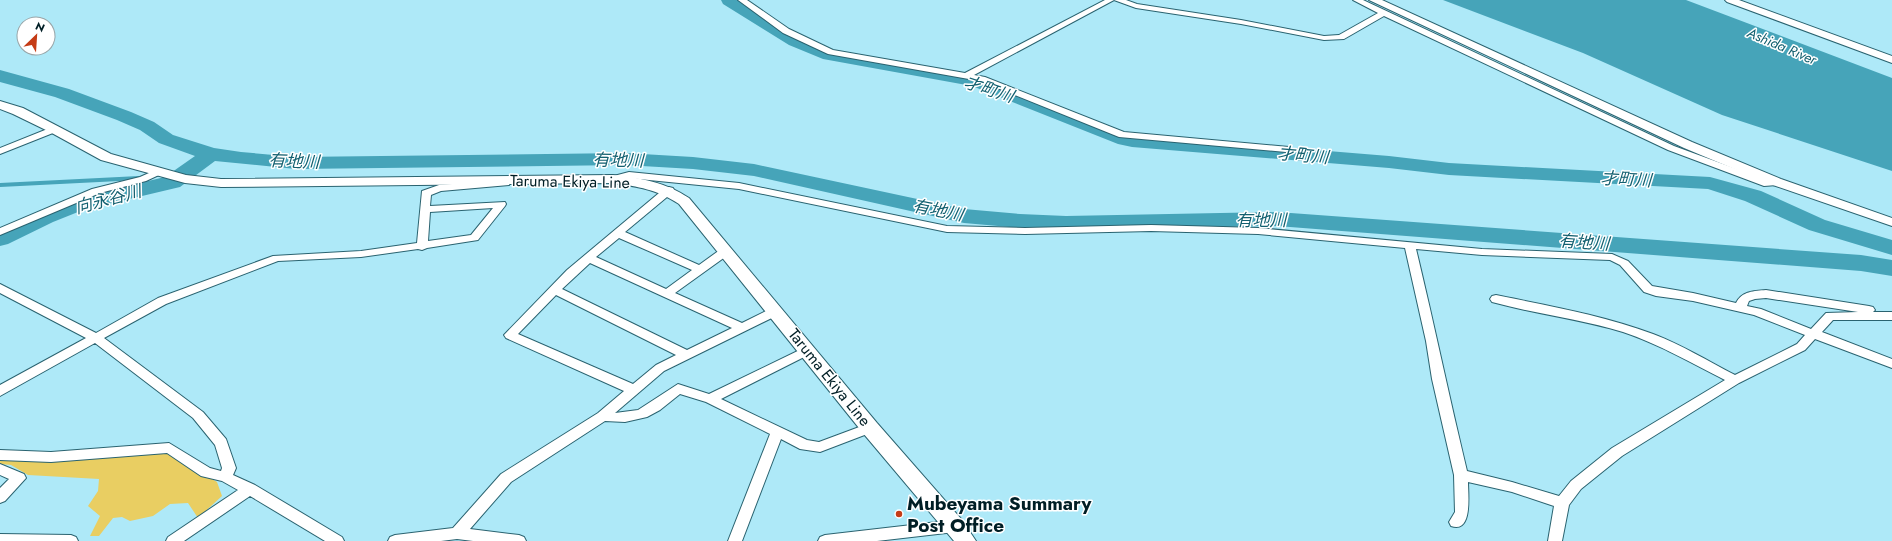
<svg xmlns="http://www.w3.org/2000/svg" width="1892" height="541" font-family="Jost,'Noto Sans JP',sans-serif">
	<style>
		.green { fill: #e9ce62 }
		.water { fill: #46a4b9 }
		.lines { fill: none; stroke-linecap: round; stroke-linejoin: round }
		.stream { stroke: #46a4b9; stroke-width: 4 }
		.river { fill: #46a4b9; fill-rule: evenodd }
		.minor-casing { stroke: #2a6370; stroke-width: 2 }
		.tertiary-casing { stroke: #2a6370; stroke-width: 2 }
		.secondary-casing { stroke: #2a6370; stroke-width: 2 }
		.minor { fill: #fff; fill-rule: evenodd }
		.tertiary { fill: #fff; fill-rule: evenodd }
		.secondary { fill: #fff; fill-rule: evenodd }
		.poi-dot { fill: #c53c16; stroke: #fff; stroke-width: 1.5 }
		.labels { text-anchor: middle; stroke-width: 3; stroke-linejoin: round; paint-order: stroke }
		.far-water-label { font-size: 14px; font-style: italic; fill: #136070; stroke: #fff }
		.street-label { font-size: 16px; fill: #001e25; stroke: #fff }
		.water-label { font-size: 17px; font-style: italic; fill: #136070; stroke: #fff }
		.near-poi-label { font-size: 19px; font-weight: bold; fill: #001e25; stroke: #fff; text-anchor: start }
	</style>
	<rect width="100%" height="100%" fill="#aee9f8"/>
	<path class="green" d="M 165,451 L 217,482 L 222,496 L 198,518 L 188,503 L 170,504 L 153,516 L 130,521 L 122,517 L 113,518 L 99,536 L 90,536 L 100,516 L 88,506 L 98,491 L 99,479 L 28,475 L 11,465 L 0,464 L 0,458 Z"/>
	<path class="water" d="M 1443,0 L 1686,0 L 1892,78 L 1892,171 L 1722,115 L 1583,53 Z"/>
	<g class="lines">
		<path class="stream" d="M 147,183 L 147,188
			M 0,185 L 139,178"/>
		<path class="river" d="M 721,0 L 741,0 L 801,37 L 833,50 L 984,77 L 1124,133 L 1132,135 L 1389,156 L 1449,163 L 1710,177 L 1761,191 L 1825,220 L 1892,240 L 1892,255 L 1809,230 L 1745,201 L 1708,189 L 1449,175 L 1389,168 L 1132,147 L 1118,144 L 972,86 L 823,59 L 789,45 L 723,4 Z
			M 0,70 L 69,89 L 131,112 L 154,122 L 173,135 L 214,148 L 241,152 L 296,157 L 625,153 L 693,157 L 754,164 L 964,209 L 1020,214 L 1066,216 L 1277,212 L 1861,255 L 1892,260 L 1892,276 L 1861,271 L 1277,226 L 1066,230 L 1020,228 L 964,223 L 754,176 L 693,169 L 625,165 L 296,169 L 215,161 L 180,187 L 83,210 L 53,222 L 8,244 L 0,246 L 0,230 L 37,212 L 68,200 L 165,177 L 195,156 L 159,143 L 140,130 L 117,120 L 55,97 L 0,82 Z"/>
		<g class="minor-casing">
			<path id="minor" d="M 738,0 L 747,0 L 789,29 L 833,50 L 965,73 L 1105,0 L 1126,0 L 1137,4 L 1241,20 L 1324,36 L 1339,35 L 1378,13 L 1353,0 L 1363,0 L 1674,146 L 1769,181 L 1777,179 L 1782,182 L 1777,185 L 1764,186 L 1668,150 L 1384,16 L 1344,39 L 1324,40 L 1241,24 L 1136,8 L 1114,0 L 974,75 L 985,77 L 1124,132 L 1289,147 L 1291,149 L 1286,152 L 1119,137 L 980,81 L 828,54 L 783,33 Z
				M 55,126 L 58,127 L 60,129 L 58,131 L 0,154 L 0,148 Z
				M 158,169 L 161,170 L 163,172 L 161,174 L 146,181 L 100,193 L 0,235 L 0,228 L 92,189 L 140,177 Z
				M 629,172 L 739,183 L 947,226 L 1025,228 L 1151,225 L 1258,228 L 1482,249 L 1612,254 L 1628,261 L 1652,286 L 1693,293 L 1736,303 C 1742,291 1754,291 1766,290 L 1869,306 L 1873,307 L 1875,310 L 1873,312 L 1892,312 L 1892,320 L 1833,320 L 1822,332 L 1892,359 L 1892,368 L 1815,339 L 1805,350 L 1739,383 L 1622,456 L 1581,489 L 1569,505 L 1562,541 L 1548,541 L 1554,506 L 1512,492 L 1468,482 C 1468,494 1473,534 1451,526 L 1449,522 L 1455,512 L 1454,475 L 1432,379 L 1426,341 L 1405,248 L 1258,234 L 1151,231 L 1025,234 L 947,232 L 739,189 L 629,178 L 613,182 L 608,179 L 610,177 ZM 1416,249 L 1482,255 L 1610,260 L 1620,265 L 1644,292 L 1656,296 L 1693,301 L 1754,315 L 1805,335 L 1797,344 L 1735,375 C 1708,361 1682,345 1653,334 C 1602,315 1549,306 1496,295 L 1492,296 L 1490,299 L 1492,302 C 1535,314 1580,319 1623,332 C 1659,344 1691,363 1725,380 L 1612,448 L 1571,481 L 1559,496 L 1512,482 L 1467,471 C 1449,397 1434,323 1416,249 ZM 1766,298 L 1858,312 L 1826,313 L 1811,329 L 1761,309 L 1747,306 L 1749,301 L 1755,299 Z
				M 505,180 L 510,183 L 509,185 L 441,191 L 431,195 L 430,206 L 505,202 L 506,204 L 505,206 L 478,240 L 427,248 L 422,250 L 418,249 L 361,257 L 278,261 L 166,304 L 104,338 L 203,412 L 226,439 L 236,468 L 233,475 L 255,485 L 342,537 L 344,541 L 325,541 L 250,496 L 184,541 L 166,541 L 168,537 L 238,490 L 222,481 L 201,476 L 167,453 L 51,462 L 0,460 L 0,450 L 51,452 L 169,443 L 210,468 L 221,471 L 222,468 L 215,445 L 193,418 L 95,343 L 0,396 L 0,385 L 86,338 L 0,293 L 0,284 L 96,333 L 158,298 L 273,256 L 361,251 L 417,243 L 422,191 L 439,185 ZM 493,208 L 471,235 L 428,241 L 430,212 Z
				M 669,187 L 673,188 L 674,190 L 673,192 L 625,232 L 699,265 L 717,252 L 727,249 L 732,252 L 675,293 L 742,323 L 772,308 L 780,308 L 782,311 L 780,314 L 664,371 L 615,413 L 638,410 L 678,384 L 709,394 L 808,346 L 812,347 L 814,350 L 812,353 L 721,399 L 807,440 L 819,442 L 870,423 L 875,425 L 876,428 L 875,431 L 820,452 L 800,449 L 781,439 L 742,541 L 728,541 L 770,434 L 706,402 L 680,394 L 660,410 L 647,417 L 625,422 L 605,421 L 511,482 L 470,529 L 519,535 L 524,537 L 526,541 L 473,541 L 457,539 L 441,541 L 388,541 L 390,537 L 395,535 L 453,528 L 501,474 L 598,413 L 624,391 L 506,338 L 504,335 L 567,270 L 665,188 ZM 619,238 L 692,270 L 666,289 L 596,257 ZM 590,263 L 732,328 L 687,350 L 562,289 ZM 556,295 L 676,355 L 656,365 L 633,384 L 518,334 Z
				M 0,464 L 24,474 L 26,478 L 5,501 L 0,503 L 0,488 L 9,479 L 0,475 Z
				M 955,520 L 960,522 L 962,526 L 960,530 L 955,532 L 877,541 L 818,541 L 820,537 L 825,535 Z
				M 0,534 L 71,535 L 76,537 L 78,541 L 0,541 Z"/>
		</g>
		<g class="tertiary-casing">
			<path id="tertiary" d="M 1369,0 L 1382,0 L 1692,142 L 1781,179 L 1892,218 L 1892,226 L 1773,185 L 1684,148 Z
				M 1725,0 L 1739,0 L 1892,56 L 1892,63 L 1727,2 Z"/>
		</g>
		<g class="secondary-casing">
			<path id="secondary" d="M 0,101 L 23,108 L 111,154 L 186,175 L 221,179 L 613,175 C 641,178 665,182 689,198 L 877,423 L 962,520 L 976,541 L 954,541 L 863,433 L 679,204 C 656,189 639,187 613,183 L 221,187 L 185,183 L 101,160 L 50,132 L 13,114 L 0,109 Z"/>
		</g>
		<use href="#minor" class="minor"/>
		<use href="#tertiary" class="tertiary"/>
		<use href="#secondary" class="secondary"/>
	</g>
	<circle class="poi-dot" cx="899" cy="514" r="4"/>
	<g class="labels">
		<g class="far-water-label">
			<text transform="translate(1782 46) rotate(23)" y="5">Ashida River</text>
		</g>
		<g class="street-label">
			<text transform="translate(570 181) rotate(1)" y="6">Taruma Ekiya Line</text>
			<text transform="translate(830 377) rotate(51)" y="6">Taruma Ekiya Line</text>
		</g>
		<g class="water-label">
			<text transform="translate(989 89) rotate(18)" y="6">才町川</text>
			<text transform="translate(1303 155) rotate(5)" y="6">才町川</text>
			<text transform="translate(618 160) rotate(1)" y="6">有地川</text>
			<text transform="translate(294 161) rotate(2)" y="6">有地川</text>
			<text transform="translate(1626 179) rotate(3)" y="6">才町川</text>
			<text transform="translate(108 199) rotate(-15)" y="6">向永谷川</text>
			<text transform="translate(938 210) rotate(11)" y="6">有地川</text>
			<text x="1261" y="226">有地川</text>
			<text transform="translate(1584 242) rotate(4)" y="6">有地川</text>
		</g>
		<g class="near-poi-label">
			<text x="907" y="510">Mubeyama Summary<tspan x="907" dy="22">Post Office</tspan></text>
		</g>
	</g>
	<g transform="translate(36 36) rotate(25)"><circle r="19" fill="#ffffff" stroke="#99a5a8"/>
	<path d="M0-3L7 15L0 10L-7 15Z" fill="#c53c16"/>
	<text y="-6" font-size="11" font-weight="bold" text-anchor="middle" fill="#001e25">N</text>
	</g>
</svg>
